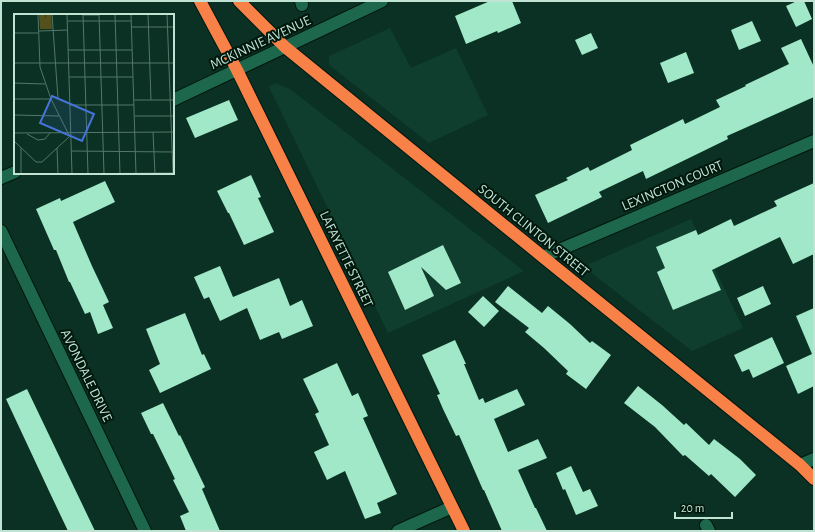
<svg xmlns="http://www.w3.org/2000/svg" width="815" height="532" font-family="'Alegreya Sans',sans-serif">
	<style>
		.built { fill: #103e2e }
		.building { fill: #a0e8c8 }
		.lines { fill: none; stroke-linecap: round; stroke-linejoin: round }
		.street-casing { stroke: #02160e; stroke-width: 14 }
		.secondary-casing { stroke: #02160e; stroke-width: 14 }
		.highway-casing { stroke: #02160e; stroke-width: 14 }
		.street { stroke: #1d674d; stroke-width: 12 }
		.secondary { stroke: #1d674d; stroke-width: 12 }
		.highway { stroke: #f78146; stroke-width: 12 }
		.labels { text-anchor: middle; stroke-width: 4; stroke-linejoin: round; paint-order: stroke }
		.street-label { font-size: 14px; fill: #c1e3d3; stroke: #00170d }
		.inset-road { fill: none; stroke: #537869; stroke-width: 1 }
		.view { fill: #4673d7; fill-opacity: 0.15; stroke: #4673d7; stroke-width: 2 }
		.inset-edge { fill: none; stroke: #c1e3d3; stroke-width: 2 }
	</style>
	<rect width="100%" height="100%" fill="#0a3123"/>
	<path class="built" d="M 390,28 L 411,68 L 456,48 L 488,115 L 429,143 L 329,65 L 329,56 Z
		M 275,83 L 290,89 L 524,271 L 388,333 L 269,87 Z
		M 691,219 L 743,328 L 692,351 L 589,271 L 589,264 Z"/>
	<path class="building" d="M 490,1 L 512,1 L 521,23 L 498,33 L 497,31 L 466,44 L 455,16 Z
		M 797,1 L 804,1 L 812,19 L 796,27 L 786,6 Z
		M 752,21 L 761,41 L 739,50 L 731,30 Z
		M 591,33 L 598,48 L 582,55 L 575,40 Z
		M 801,39 L 814,67 L 814,97 L 727,136 L 728,139 L 646,179 L 643,171 L 599,192 L 602,197 L 548,223 L 535,195 L 568,180 L 566,178 L 588,167 L 590,171 L 632,150 L 630,145 L 683,119 L 685,124 L 720,107 L 716,100 L 746,86 L 745,85 L 789,64 L 781,48 Z
		M 686,52 L 694,73 L 668,83 L 660,63 Z
		M 229,100 L 238,120 L 195,138 L 186,118 Z
		M 251,175 L 261,197 L 258,198 L 274,232 L 244,245 L 229,213 L 228,213 L 217,191 Z
		M 105,181 L 115,202 L 73,222 L 92,266 L 109,302 L 103,305 L 113,328 L 98,334 L 90,312 L 85,314 L 70,282 L 69,282 L 56,250 L 54,250 L 36,209 L 60,198 L 61,201 Z
		M 814,183 L 814,254 L 793,264 L 780,237 L 712,270 L 721,290 L 673,310 L 657,272 L 665,268 L 656,247 L 696,230 L 698,235 L 731,219 L 734,226 L 777,206 L 774,201 Z
		M 443,245 L 461,283 L 446,290 L 421,267 L 434,296 L 405,310 L 388,272 Z
		M 220,266 L 233,297 L 279,278 L 290,306 L 302,300 L 313,326 L 282,339 L 279,332 L 260,340 L 247,308 L 220,321 L 209,297 L 204,299 L 194,277 Z
		M 508,286 L 542,313 L 548,306 L 570,324 L 590,343 L 592,341 L 611,355 L 586,389 L 566,374 L 568,371 L 544,348 L 525,332 L 529,328 L 495,302 Z
		M 763,286 L 771,304 L 745,316 L 737,298 Z
		M 483,296 L 499,311 L 484,327 L 468,312 Z
		M 814,308 L 814,386 L 798,394 L 786,366 L 812,354 L 796,316 Z
		M 185,313 L 202,355 L 204,354 L 211,369 L 160,393 L 149,370 L 160,364 L 146,329 Z
		M 772,337 L 784,363 L 753,378 L 749,369 L 742,372 L 734,355 Z
		M 455,340 L 466,364 L 464,364 L 479,400 L 483,398 L 485,403 L 517,389 L 525,405 L 494,419 L 508,452 L 538,439 L 547,458 L 518,470 L 535,508 L 536,508 L 547,531 L 502,531 L 484,490 L 483,490 L 459,435 L 456,436 L 443,409 L 437,395 L 440,394 L 422,355 Z
		M 337,363 L 352,396 L 358,393 L 368,416 L 363,418 L 397,494 L 377,503 L 381,513 L 365,519 L 345,471 L 327,480 L 314,452 L 329,445 L 315,414 L 319,412 L 303,379 Z
		M 638,386 L 662,405 L 684,425 L 686,423 L 709,445 L 714,439 L 740,459 L 756,475 L 735,497 L 711,474 L 709,476 L 685,455 L 683,456 L 655,427 L 624,403 Z
		M 27,389 L 95,531 L 68,531 L 49,491 L 6,399 Z
		M 163,403 L 179,436 L 180,435 L 205,487 L 202,489 L 220,531 L 186,531 L 180,516 L 189,512 L 173,480 L 175,479 L 153,434 L 151,434 L 141,413 Z
		M 571,466 L 583,492 L 590,489 L 598,506 L 576,515 L 565,489 L 563,490 L 556,473 Z"/>
	<g class="lines">
		<g class="street-casing">
			<path id="street" d="M 301,1 L 302,5
				M 1,231 L 145,531
				M 543,257 L 814,141
				M 800,465 L 814,459
				M 706,525 L 709,531
				M 398,531 L 452,507"/>
		</g>
		<g class="secondary-casing">
			<path id="secondary" d="M 173,100 L 382,1
				M 1,178 L 15,172"/>
		</g>
		<g class="highway-casing">
			<path id="highway" d="M 200,1 L 237,70 L 464,531
				M 239,1 L 285,47 L 543,257 L 800,465 L 814,479"/>
		</g>
		<use href="#street" class="street"/>
		<use href="#secondary" class="secondary"/>
		<use href="#highway" class="highway"/>
	</g>
	<g class="labels">
		<g class="street-label">
			<text transform="translate(260 42) rotate(-25)" y="5">MCKINNIE AVENUE</text>
			<text transform="translate(672 185) rotate(-23)" y="5">LEXINGTON COURT</text>
			<text transform="translate(534 230) rotate(39)" y="5">SOUTH CLINTON STREET</text>
			<text transform="translate(347 259) rotate(64)" y="5">LAFAYETTE STREET</text>
			<text transform="translate(87 375) rotate(64)" y="5">AVONDALE DRIVE</text>
		</g>
	</g>
	<g transform="translate(14 14)">
		<rect width="160" height="160" fill="#0a3123"/>
		<path d="M 25,0 L 31,0 L 32,5 L 32,0 L 37,0 L 38,15 L 26,15 Z" fill="#54501b"/>
		<path class="inset-road" d="M 24,0 L 26,53 L 37,85 L 56,123M 38,0 L 44,85M 53,0 L 58,160M 69,0 L 74,160M 85,0 L 90,160M 101,0 L 106,160M 117,0 L 122,160M 134,0 L 137,86M 153,0 L 159,160M 69,1 L 85,1M 54,7 L 117,7M 117,13 L 160,13M 25,17 L 54,16M 0,19 L 24,19M 54,36 L 118,36M 0,49 L 160,49M 55,63 L 119,63M 0,69 L 31,70M 0,85 L 37,85M 120,86 L 160,86M 56,91 L 120,91M 0,101 L 45,102M 121,102 L 160,102M 139,118 L 141,160M 0,119 L 160,118M 13,120 L 24,126 L 31,125 L 36,119M 0,127 L 22,148 L 28,148 L 56,122M 7,134 L 7,160M 43,134 L 44,160M 57,137 L 160,138M 33,160 L 159,159"/>
		<path class="view" d="M 38,82 L 80,100 L 68,127 L 26,109 Z"/>
		<rect width="160" height="160" class="inset-edge"/>
	</g>
	<rect width="815" height="532" fill="none" stroke="#c1e3d3" stroke-width="4"/>
	<path d="M675 512v6h57v-6" fill="none" stroke="#c1e3d3" stroke-width="2"/>
	<text x="681" y="512" font-size="12" fill="#c1e3d3" stroke="#00170d" stroke-width="3" paint-order="stroke">20 m</text>
</svg>
